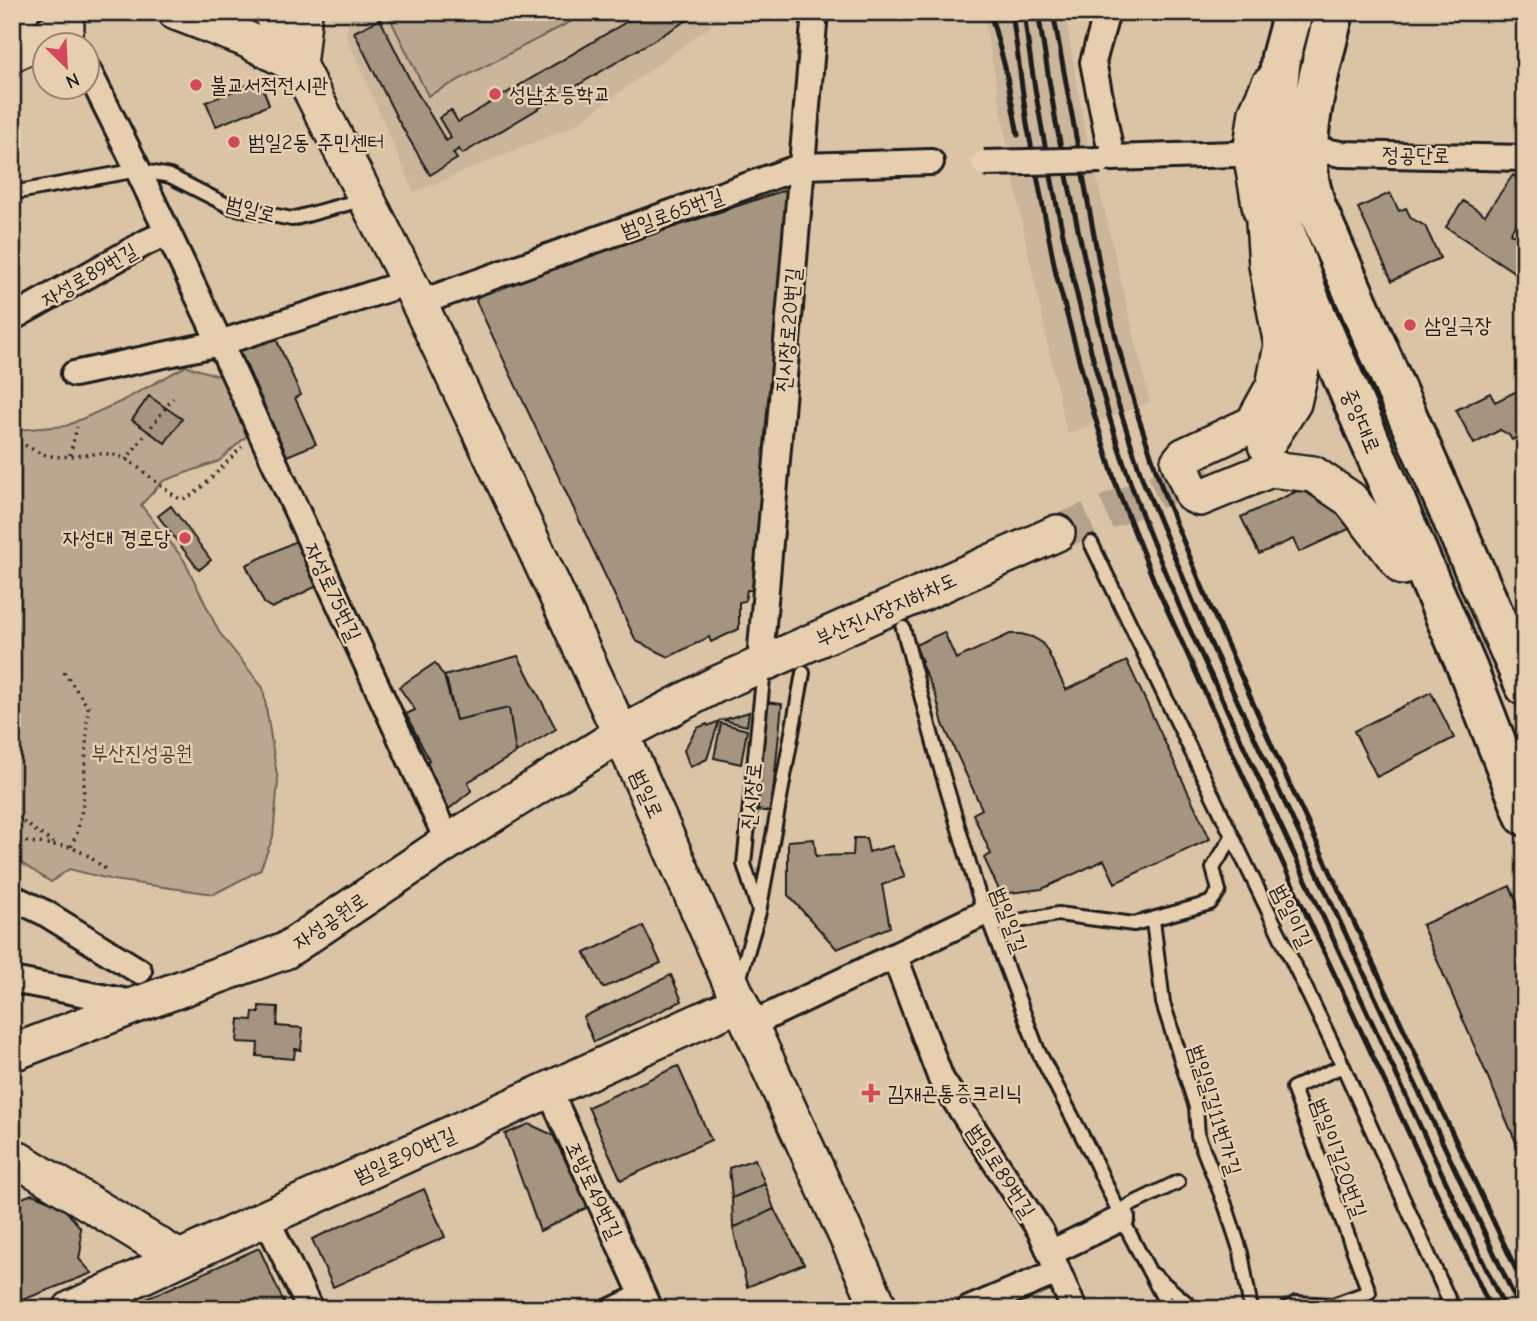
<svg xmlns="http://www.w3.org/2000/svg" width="1537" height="1321" font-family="'Comic Neue','Poor Story',sans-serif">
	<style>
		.built { fill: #cbb59b }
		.green { fill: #bba78f; stroke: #6c6256; stroke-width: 2 }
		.building { fill: #a59580; stroke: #1c1c1c; stroke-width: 2 }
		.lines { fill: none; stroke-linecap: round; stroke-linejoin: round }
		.secondary-tunnel { stroke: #b5a28a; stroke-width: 35; stroke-dasharray: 35 18; stroke-linecap: butt }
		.lane-casing { stroke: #1c1c1c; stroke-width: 18 }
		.street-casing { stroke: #1c1c1c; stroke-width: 30 }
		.secondary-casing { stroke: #1c1c1c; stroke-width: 40 }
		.primary-casing { stroke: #1c1c1c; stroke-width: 44 }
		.path { stroke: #1c1c1c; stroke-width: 3.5; stroke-dasharray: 2 5; stroke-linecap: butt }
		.lane { stroke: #e7ceaf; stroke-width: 12 }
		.street { stroke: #e7ceaf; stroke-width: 24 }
		.secondary { stroke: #e7ceaf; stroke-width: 35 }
		.primary { stroke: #e7ceaf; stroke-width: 38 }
		.rail { stroke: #1c1c1c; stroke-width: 5 }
		.street-bridge-casing { stroke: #1c1c1c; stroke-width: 30; stroke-linecap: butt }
		.street-bridge { stroke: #e7ceaf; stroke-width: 24 }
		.poi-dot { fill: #d1495b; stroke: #e7ceaf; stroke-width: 2.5 }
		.labels { text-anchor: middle; stroke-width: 5; stroke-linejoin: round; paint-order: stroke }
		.poi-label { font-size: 21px; fill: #1c1c1c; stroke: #e7ceaf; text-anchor: start }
		.street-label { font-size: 21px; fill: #1c1c1c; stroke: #e7ceaf }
		.park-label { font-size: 21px; fill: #443f39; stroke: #e7ceaf }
	</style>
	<rect width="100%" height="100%" fill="#dbc3a6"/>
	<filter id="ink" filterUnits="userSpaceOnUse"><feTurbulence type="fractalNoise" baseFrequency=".0143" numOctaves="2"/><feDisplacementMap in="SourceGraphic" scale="14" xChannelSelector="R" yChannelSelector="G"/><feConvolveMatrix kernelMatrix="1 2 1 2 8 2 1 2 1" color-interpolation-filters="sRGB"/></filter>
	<g filter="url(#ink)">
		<path class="built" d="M 351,12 L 730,12 L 573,126 L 414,192 L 346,35 Z
			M 983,12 L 1065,12 L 1083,121 L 1150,402 L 1067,434 L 1022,223 Z"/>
		<path class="green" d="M 387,12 L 589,12 L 428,96 Z
			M 186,366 L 226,378 L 250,433 L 219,461 L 163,481 L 141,505 L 184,560 L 219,632 L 263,688 L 278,781 L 273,837 L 260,870 L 214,894 L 113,880 L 69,869 L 51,882 L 12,857 L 12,427 L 17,430 L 66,426 L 120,402 Z"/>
		<path class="building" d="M 643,12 L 701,12 L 462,154 L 459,149 L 453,153 L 457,159 L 430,175 L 398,120 L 354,32 L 380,19 L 412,84 L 446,141 L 451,138 L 439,118 L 451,110 L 458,122 Z
			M 260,80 L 269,105 L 216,126 L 206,102 Z
			M 1513,175 L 1525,183 L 1525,211 L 1510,233 L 1525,242 L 1525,255 L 1514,272 L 1446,227 L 1463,201 L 1485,215 Z
			M 788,189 L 752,590 L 747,590 L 745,601 L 739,602 L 739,629 L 711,642 L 709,637 L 669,657 L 636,641 L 476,301 L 480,292 Z
			M 1390,193 L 1399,211 L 1406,208 L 1411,218 L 1425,226 L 1440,258 L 1392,281 L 1358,208 Z
			M 274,334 L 301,395 L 295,398 L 316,444 L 287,456 L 239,349 Z
			M 1525,387 L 1525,433 L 1512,440 L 1509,435 L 1500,430 L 1474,444 L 1456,410 L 1490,393 L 1495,402 Z
			M 149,396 L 182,419 L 165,443 L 132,420 Z
			M 1308,486 L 1341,507 L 1351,528 L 1299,552 L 1293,539 L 1259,554 L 1241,517 Z
			M 171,506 L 211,560 L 199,570 L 158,516 Z
			M 298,540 L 319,585 L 272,608 L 264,603 L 246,565 Z
			M 12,564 L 15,564 L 20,594 L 12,595 Z
			M 944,632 L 956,659 L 1010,634 L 1021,634 L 1032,637 L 1041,642 L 1047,650 L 1066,690 L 1127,661 L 1210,839 L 1115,883 L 1104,860 L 1042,889 L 1001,894 L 984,858 L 991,854 L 973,814 L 982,809 L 943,724 L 936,696 L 920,662 L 922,661 L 915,645 Z
			M 518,656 L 556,729 L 516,753 L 509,708 L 456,720 L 444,676 Z
			M 435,663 L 447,681 L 456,720 L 509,708 L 516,753 L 468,782 L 471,791 L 449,809 L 422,768 L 429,760 L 406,714 L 415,710 L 399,687 Z
			M 1431,692 L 1454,738 L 1377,777 L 1354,731 Z
			M 766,702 L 782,704 L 771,812 L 757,810 Z
			M 749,712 L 747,726 L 723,720 Z
			M 719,721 L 707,759 L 690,767 L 684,750 L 697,728 L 707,724 L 708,726 Z
			M 721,723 L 747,730 L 741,764 L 714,758 Z
			M 854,838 L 866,838 L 869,852 L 892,846 L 905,877 L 882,885 L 890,927 L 837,949 L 788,895 L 788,841 L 814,839 L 816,856 L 853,855 Z
			M 1510,886 L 1525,920 L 1525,1163 L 1422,925 Z
			M 643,926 L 661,963 L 603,988 L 585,953 Z
			M 671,975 L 682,1001 L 594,1042 L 583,1017 Z
			M 259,1006 L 278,1007 L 277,1026 L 303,1028 L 301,1050 L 295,1049 L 294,1059 L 257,1056 L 258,1043 L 237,1042 L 239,1019 L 252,1020 L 253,1012 L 259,1013 Z
			M 678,1066 L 711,1140 L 621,1180 L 588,1107 Z
			M 529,1124 L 553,1135 L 588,1207 L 540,1231 L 505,1134 Z
			M 755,1159 L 765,1184 L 732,1198 L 729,1168 Z
			M 765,1184 L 774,1209 L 733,1228 L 732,1198 Z
			M 424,1189 L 445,1237 L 333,1287 L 312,1239 Z
			M 32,1194 L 62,1206 L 80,1227 L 81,1248 L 79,1259 L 92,1273 L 12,1304 L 12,1202 Z
			M 774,1209 L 804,1264 L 747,1287 L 733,1228 Z
			M 259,1248 L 287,1309 L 150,1309 L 146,1299 Z"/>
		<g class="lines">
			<path class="secondary-tunnel" d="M 1057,533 L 1208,470"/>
			<g class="lane-casing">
				<path id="lane" d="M 12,193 L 138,170 L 170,176 L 231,207 L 292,219 L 365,199
					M 1091,543 L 1343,1066 L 1453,1309
					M 903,628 L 938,759 L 984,913 L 991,926 L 1038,1051 L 1090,1151 L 1126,1227 L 1169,1309
					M 758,908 L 744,864 L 763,679
					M 1153,920 L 1163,1003 L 1196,1107 L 1198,1136 L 1226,1207 L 1241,1253 L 1251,1309
					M 991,926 L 1058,914 L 1134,924 L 1210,903 L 1219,891 L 1213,868 L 1232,837
					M 739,980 L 759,912 L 803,673
					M 1118,1211 L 1178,1182
					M 1154,1275 L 1194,1309
					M 602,1309 L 640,1291
					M 1286,1309 L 1296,1303 L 1333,1305 L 1369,1292 L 1293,1088 L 1343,1066"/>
			</g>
			<g class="street-casing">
				<path id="street" d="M 1107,12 L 1093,62 L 1112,158 L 1266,153
					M 88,70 L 138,170 L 220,343 L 448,842
					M 1307,148 L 1341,154 L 1525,158
					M 419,303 L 802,166 L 931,162
					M 12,318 L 147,242 L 167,233
					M 74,374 L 220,343 L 409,282
					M 761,648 L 815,12
					M 12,897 L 45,913 L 139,971
					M 895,957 L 941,1079 L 1041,1232 L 1074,1309
					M 12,980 L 139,1004
					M 750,1025 L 984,913
					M 549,1090 L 649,1309
					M 266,1218 L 310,1309
					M 1050,1253 L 1122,1218
					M 969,1309 L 1057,1272"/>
			</g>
			<g class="secondary-casing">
				<path id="secondary" d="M 176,12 L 246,39 L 298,66
					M 271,12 L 409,282 L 517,509 L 621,734 L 735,992 L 880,1309
					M 12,16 L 21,12
					M 12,54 L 66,26
					M 298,66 L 304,12
					M 1261,210 L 1251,153 L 1257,112 L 1269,85
					M 1264,222 L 1267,265 L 1282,345 L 1274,386 L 1253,424 L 1184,456 L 1179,462 L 1193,495 L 1200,498 L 1271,469 L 1313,474 L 1350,499 L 1403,567
					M 1266,445 L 1293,403 L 1307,342 L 1288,297
					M 12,1053 L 139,1004 L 285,951 L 448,842 L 621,734 L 715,685 L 1057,533
					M 12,1156 L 179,1258
					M 71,1309 L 266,1218 L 740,1003"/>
			</g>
			<g class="primary-casing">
				<path id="primary" d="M 1293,12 L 1281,57 L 1271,153 L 1274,184 L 1281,220 L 1311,303 L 1468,670 L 1525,816
					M 1334,12 C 1322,66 1303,122 1309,178 C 1310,186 1313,195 1315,204 L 1525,686"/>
			</g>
			<path class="path" d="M 12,440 C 24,443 35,452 46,455 C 71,461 96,448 121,457 C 136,462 173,499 182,499 C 197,498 229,458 242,447
				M 70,455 L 77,427
				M 126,460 L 173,398
				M 64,672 L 88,707 L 83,805 L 77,833 L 71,847
				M 12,814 L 53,843
				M 12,840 L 71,847 L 87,855 L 107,870"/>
			<use href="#lane" class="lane"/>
			<use href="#street" class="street"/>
			<use href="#secondary" class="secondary"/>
			<use href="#primary" class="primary"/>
			<path class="rail" d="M 990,12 L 1005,67 L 1018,135
				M 1012,12 L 1027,124 L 1056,274 L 1091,404 L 1117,488 L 1154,581 L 1302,905 L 1491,1309
				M 1024,12 C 1034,95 1050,176 1068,257 C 1088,343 1110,429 1141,512 C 1154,547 1169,581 1183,615 L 1505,1309
				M 1038,12 L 1056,123 L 1079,234 L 1115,394 L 1143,481 L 1210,642 L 1520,1309
				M 1053,12 L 1101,273 L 1117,342 L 1139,419 L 1165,497 L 1211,608 L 1276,755 L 1525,1289"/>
			<g class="street-bridge-casing">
				<path id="street-bridge" d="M 984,163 L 1101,160"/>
			</g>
			<use href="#street-bridge" class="street-bridge"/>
		</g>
	</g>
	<g class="poi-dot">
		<circle cx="196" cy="85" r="7"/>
		<circle cx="495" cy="94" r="7"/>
		<circle cx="234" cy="142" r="7"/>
		<circle cx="1410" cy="325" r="7"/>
		<circle cx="185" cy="538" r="7"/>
		<path d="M867.5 1082.5h7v7h7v7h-7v7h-7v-7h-7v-7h7z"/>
	</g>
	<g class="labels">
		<g class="poi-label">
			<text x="210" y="92">불교서적전시관</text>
			<text x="509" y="101">성남초등학교</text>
			<text x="248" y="149">범일2동 주민센터</text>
			<text x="1424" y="332">삼일극장</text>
			<text x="171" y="545" text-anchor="end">자성대 경로당</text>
			<text x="887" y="1100">김재곤통증크리닉</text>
		</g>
		<g class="street-label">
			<text transform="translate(1416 155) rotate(1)" y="7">정공단로</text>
			<text transform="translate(251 209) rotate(15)" y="7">범일로</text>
			<text transform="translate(672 213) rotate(-20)" y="7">범일로65번길</text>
			<text transform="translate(89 275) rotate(-30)" y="7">자성로89번길</text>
			<text transform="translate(788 330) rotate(-85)" y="7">진시장로20번길</text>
			<text transform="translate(1361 421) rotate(67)" y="7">중앙대로</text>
			<text transform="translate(333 592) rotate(65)" y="7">자성로75번길</text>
			<text transform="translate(886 609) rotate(-24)" y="7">부산진시장지하차도</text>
			<text transform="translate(647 794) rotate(66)" y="7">범일로</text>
			<text transform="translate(751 796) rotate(-84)" y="7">진시장로</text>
			<text transform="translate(1292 916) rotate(64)" y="7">범일이길</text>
			<text transform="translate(1009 920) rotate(70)" y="7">범일일길</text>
			<text transform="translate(330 921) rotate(-34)" y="7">자성공원로</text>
			<text transform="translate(1215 1110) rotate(73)" y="7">범일일길11번가길</text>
			<text transform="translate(405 1155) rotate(-24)" y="7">범일로90번길</text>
			<text transform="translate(1339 1158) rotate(70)" y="7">범일이길20번길</text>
			<text transform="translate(1001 1171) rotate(57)" y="7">범일로89번길</text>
			<text transform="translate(594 1190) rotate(65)" y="7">조방로49번길</text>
		</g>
		<g class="park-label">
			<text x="142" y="760">부산진성공원</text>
		</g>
	</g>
	<rect width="1537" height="1321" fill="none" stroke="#e7ceaf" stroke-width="42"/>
	<rect x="21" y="21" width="1495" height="1279" fill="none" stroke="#1c1c1c" stroke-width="2.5" filter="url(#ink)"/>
	<g transform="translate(66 66) rotate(156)"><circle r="33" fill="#e7ceaf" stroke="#968774" stroke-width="2"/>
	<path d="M0-5L12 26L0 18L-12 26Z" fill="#d1495b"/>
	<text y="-10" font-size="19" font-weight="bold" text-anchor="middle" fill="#1c1c1c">N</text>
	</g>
</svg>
